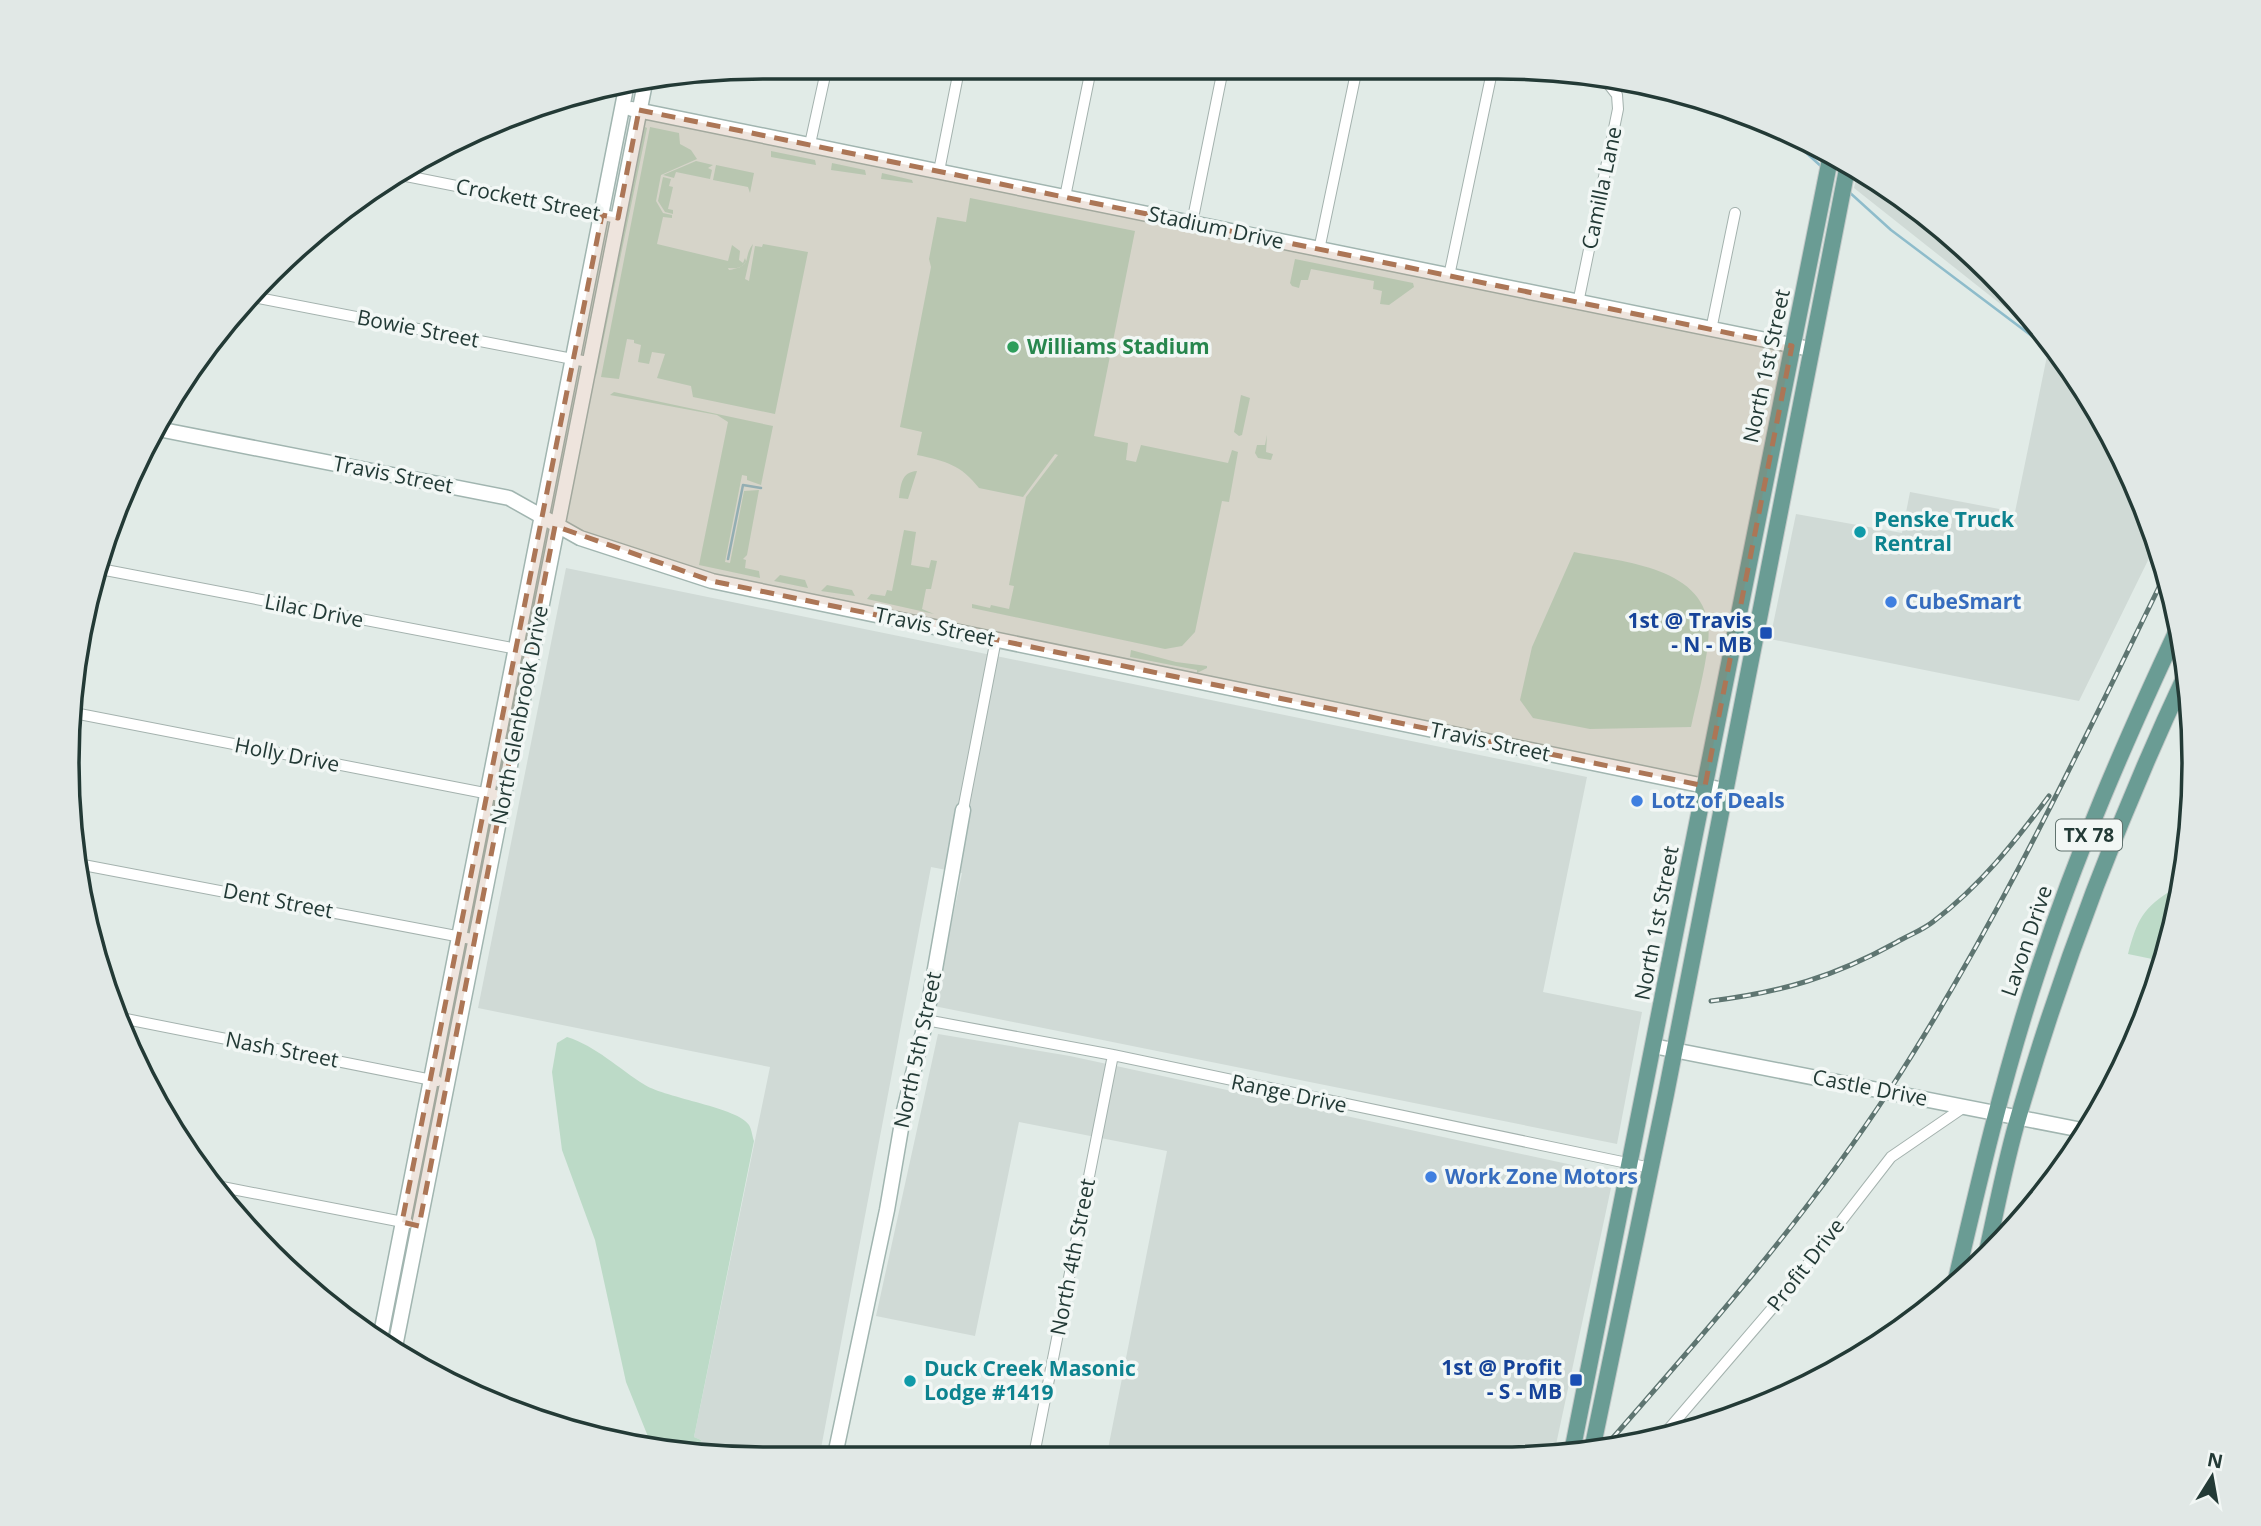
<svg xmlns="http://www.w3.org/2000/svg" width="2261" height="1526" font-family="'Open Sans',sans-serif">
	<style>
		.built { fill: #d0dad6 }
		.green { fill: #bcdac7 }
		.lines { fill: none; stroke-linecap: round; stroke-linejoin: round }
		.stream { stroke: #8ebccb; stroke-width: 2.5 }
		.street-casing { stroke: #a4b2ae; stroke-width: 12 }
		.secondary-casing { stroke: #a1b5b0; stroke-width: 17 }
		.primary-casing { stroke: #c1c8c7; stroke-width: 18 }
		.street { stroke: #fff; stroke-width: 10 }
		.secondary { stroke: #fff; stroke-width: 14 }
		.primary { stroke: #6a9c94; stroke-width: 16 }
		.rail-casing { stroke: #5e7571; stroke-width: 5 }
		.rail { stroke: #f2f7f5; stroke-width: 2.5; stroke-dasharray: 8; stroke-linecap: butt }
		.marked { fill: #ac7656; fill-opacity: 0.2; stroke: #ac7656; stroke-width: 5; stroke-dasharray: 14 9; stroke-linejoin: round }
		.leisure-dot { fill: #2e9e5b; stroke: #f2f7f5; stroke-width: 2.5 }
		.culture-dot { fill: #0f9aa8; stroke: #f2f7f5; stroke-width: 2.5 }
		.shop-dot { fill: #3f7fe0; stroke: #f2f7f5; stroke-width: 2.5 }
		.transit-dot { fill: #1a4fb4; stroke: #f2f7f5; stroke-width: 2.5 }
		.labels { text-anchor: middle; stroke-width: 7; stroke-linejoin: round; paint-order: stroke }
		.shield { fill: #f2f7f5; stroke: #61736f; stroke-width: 2 }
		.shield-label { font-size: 19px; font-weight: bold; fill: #233a36 }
		.street-label { font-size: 21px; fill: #233a36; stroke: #f2f7f5 }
		.leisure-label { font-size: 21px; font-weight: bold; fill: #27864d; stroke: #f2f7f5; text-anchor: start }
		.culture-label { font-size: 21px; font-weight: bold; fill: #0d838f; stroke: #f2f7f5; text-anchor: start }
		.shop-label { font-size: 21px; font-weight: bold; fill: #366cbe; stroke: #f2f7f5; text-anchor: start }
		.transit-label { font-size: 21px; font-weight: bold; fill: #164399; stroke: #f2f7f5; text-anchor: end }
		.rim { fill: none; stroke: #233a36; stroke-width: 3.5 }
	</style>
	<rect width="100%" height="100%" fill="#e1ebe7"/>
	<path class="built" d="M 1858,171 L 1922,210 L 1990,270 L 2051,344 L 1854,188 Z
		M 2047,356 L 2084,388 L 2141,496 L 2156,544 L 2079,701 L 1770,639 L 1796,514 L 1902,533 L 1910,492 L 2015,512 Z
		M 566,568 L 1587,777 L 1543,992 L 1642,1012 L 1617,1144 L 934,1006 L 962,873 L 931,867 L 819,1459 L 763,1460 L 699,1453 L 701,1440 L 694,1437 L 770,1067 L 478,1008 Z
		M 938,1034 L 1070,1056 L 1614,1174 L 1554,1454 L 1498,1460 L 1106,1459 L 1167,1151 L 1019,1122 L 975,1336 L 876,1316 Z"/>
	<path class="green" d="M 645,127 L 647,128 L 596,376 L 594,373 Z
		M 650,127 L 679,133 L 680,144 L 691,150 L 697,159 L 661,175 L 656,201 L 663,213 L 672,215 L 672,218 L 663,217 L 657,244 L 728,261 L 732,245 L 740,251 L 739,260 L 743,263 L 745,258 L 746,261 C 743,268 735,269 728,268 L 729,270 C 754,266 742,258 753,244 L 745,279 L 749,281 L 755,246 L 762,247 L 763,244 L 808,252 L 775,414 L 693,397 L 691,386 L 657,378 L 665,354 L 652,352 L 649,364 L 638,362 L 641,345 L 634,343 L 634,340 L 627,339 L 619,379 L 601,377 Z
		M 771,151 L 815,160 L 816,165 L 771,157 Z
		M 696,161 L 713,165 L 708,168 L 712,170 L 710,179 L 676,172 L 674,178 L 663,175 Z
		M 832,163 L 865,170 L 866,175 L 831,170 Z
		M 716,165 L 754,173 L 750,193 L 748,187 L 713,180 Z
		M 882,173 L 912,180 L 913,183 L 881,179 Z
		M 663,177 L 671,179 L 669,186 L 673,187 L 668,209 L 673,210 L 673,214 L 665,212 L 658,201 Z
		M 970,198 L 1135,231 L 1094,436 L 1128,443 L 1126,460 L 1136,462 L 1141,445 L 1228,463 L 1232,450 L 1238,452 L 1229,502 L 1222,501 L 1195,632 L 1182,646 L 1165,649 L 972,608 L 972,604 L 990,608 L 991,605 L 1009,609 L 1014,586 L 1009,585 L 1026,497 L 1058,455 L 1055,454 L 1023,497 L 979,488 C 961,465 946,461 917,455 L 922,432 L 900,427 L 931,267 L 929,259 L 937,217 L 966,222 Z
		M 1295,259 L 1413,283 L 1414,287 L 1389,305 L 1380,304 L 1382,291 L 1373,289 L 1374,281 L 1311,269 L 1308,280 L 1301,280 L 1299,288 L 1292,286 L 1290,283 Z
		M 614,392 L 773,426 L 761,485 L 747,480 L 747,476 L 742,475 L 725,562 L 730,563 L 744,491 L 759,490 L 747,555 L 743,559 L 746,560 L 745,568 L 759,571 L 760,578 L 699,565 L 728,422 L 717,415 L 610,395 Z
		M 1241,395 L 1250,398 L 1242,435 L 1239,436 L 1234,432 Z
		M 1267,435 L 1266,452 L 1273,454 L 1271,460 L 1258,458 L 1255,453 L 1257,445 L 1265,445 Z
		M 917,471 L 908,499 L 899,498 C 901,485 901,472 917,471 Z
		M 904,530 L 916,532 L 911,565 L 929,568 L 931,560 L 937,561 L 931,589 L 926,589 L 922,609 L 934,614 L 867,599 L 871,594 L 885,596 L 887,590 L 892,591 Z
		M 1574,552 C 1626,563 1717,567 1708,643 C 1705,671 1697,699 1691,727 L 1590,729 L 1533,718 L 1520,700 L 1532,647 Z
		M 780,575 L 805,580 L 808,588 L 774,581 Z
		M 827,585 L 852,590 L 855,596 L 821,591 Z
		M 1131,650 L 1176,662 L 1207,666 L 1207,668 L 1197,673 L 1197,670 L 1130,657 Z
		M 2174,889 L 2182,889 L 2181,898 L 2162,961 L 2128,954 C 2137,920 2143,907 2174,889 Z
		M 567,1037 C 596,1046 619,1069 645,1085 C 666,1098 739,1108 749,1125 C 752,1130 752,1136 754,1141 L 694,1437 L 701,1440 L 699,1453 L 653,1449 L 626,1382 L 595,1240 L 562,1150 L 552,1072 L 557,1043 Z"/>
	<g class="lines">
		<path class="stream" d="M 1781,130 L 1823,168
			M 1848,191 L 1891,230 L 2065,361
			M 728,559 L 743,485 L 761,488"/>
		<g class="street-casing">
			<path id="street" d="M 810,144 L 826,71
				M 939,171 L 959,70
				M 396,174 L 618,218
				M 1065,197 L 1091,69
				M 1192,223 L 1223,69
				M 1319,250 L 1357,68
				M 1449,276 L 1493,67
				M 248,296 L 588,362
				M 1578,303 L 1618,109 L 1617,95 L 1603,77
				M 1711,330 L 1735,213
				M 95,568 L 522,650
				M 69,712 L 505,797
				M 963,810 L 996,639
				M 78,864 L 477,940
				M 116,1017 L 437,1081
				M 926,1020 L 1113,1055 L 1651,1168
				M 217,1186 L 408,1223
				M 1661,1438 L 1787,1291 L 1891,1157 L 1964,1107
				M 1033,1460 L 1113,1055"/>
		</g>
		<g class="secondary-casing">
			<path id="secondary" d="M 632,109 L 1810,349
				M 158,429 L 509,498 L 580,538 L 712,581 L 1724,790
				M 1653,1046 L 2087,1131
				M 379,1344 L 627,83
				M 394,1352 L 646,78
				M 834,1460 L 887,1210 L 904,1111 L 926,1020 L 963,810"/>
		</g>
		<g class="primary-casing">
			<path id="primary" d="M 1985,1260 C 1996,1212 2005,1162 2019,1115 C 2063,964 2119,817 2186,674
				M 1955,1284 C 1979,1181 2003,1078 2036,977 C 2075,856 2126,739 2180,624
				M 1592,1450 L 1666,1094 L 1848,164
				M 1572,1452 C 1658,1019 1744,587 1831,154"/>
		</g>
		<use href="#street" class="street"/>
		<use href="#secondary" class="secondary"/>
		<use href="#primary" class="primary"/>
		<g class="rail-casing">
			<path id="rail" d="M 1711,1001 C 1782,992 1834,977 1897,942 C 1909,935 1923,930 1934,921 C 1980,886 2015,842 2049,796
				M 1603,1449 C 1704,1334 1805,1219 1889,1091 C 1996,927 2079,750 2165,575"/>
		</g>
		<use href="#rail" class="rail"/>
	</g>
	<path class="marked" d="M 639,110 L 1792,346 L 1705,786 L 712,581 L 555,526 L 419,1226 L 402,1222 L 602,215 L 618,218 Z"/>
	<circle class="leisure-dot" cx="1013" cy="347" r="7"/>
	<g class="culture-dot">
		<circle cx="1860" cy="532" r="7"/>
		<circle cx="910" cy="1381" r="7"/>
	</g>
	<g class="shop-dot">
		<circle cx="1891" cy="602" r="7"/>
		<circle cx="1637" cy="801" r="7"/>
		<circle cx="1431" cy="1177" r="7"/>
	</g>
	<g class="transit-dot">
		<rect x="1759" y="626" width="14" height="14" rx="3.5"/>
		<rect x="1569" y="1373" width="14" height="14" rx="3.5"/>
	</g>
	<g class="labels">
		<rect class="shield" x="2056" y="819.5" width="66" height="31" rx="5"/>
		<g class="shield-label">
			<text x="2089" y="842">TX 78</text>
		</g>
		<g class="street-label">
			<text transform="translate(1602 188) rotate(-78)" y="7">Camilla Lane</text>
			<text transform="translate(528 200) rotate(11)" y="7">Crockett Street</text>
			<text transform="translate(1216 228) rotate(12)" y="7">Stadium Drive</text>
			<text transform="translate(418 329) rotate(11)" y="7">Bowie Street</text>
			<text transform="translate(1767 366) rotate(-78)" y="7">North 1st Street</text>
			<text transform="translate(393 475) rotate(11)" y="7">Travis Street</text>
			<text transform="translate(314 611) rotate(11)" y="7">Lilac Drive</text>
			<text transform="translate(935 627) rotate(12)" y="7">Travis Street</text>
			<text transform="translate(520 715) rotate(-79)" y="7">North Glenbrook Drive</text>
			<text transform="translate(1490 742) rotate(12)" y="7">Travis Street</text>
			<text transform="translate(287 755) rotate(11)" y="7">Holly Drive</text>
			<text transform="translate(278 901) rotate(11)" y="7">Dent Street</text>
			<text transform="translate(1657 923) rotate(-79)" y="7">North 1st Street</text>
			<text transform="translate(2027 941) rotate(-71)" y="7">Lavon Drive</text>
			<text transform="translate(282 1050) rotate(11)" y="7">Nash Street</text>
			<text transform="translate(918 1050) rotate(-78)" y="7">North 5th Street</text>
			<text transform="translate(1870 1088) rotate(11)" y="7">Castle Drive</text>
			<text transform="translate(1289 1094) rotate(12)" y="7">Range Drive</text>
			<text transform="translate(1073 1257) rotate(-79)" y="7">North 4th Street</text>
			<text transform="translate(1806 1265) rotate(-52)" y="7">Profit Drive</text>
		</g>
		<g class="leisure-label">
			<text x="1027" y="354">Williams Stadium</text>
		</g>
		<g class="culture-label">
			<text x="1874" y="527">Penske Truck<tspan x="1874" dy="24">Rentral</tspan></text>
			<text x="924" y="1376">Duck Creek Masonic<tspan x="924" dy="24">Lodge #1419</tspan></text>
		</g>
		<g class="shop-label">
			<text x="1905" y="609">CubeSmart</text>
			<text x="1651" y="808">Lotz of Deals</text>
			<text x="1445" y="1184">Work Zone Motors</text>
		</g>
		<g class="transit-label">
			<text x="1752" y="628">1st @ Travis<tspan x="1752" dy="24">- N - MB</tspan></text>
			<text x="1562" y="1375">1st @ Profit<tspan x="1562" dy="24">- S - MB</tspan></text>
		</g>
	</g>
	<path d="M0 0H2261V1526H0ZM763 79H1498A684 684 0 0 1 2182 763V763A684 684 0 0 1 1498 1447H763A684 684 0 0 1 79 763V763A684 684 0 0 1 763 79Z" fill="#e1e8e6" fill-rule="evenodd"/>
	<path class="rim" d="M763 79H1498A684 684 0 0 1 2182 763V763A684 684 0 0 1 1498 1447H763A684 684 0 0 1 79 763V763A684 684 0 0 1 763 79Z"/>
	<g transform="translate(2212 1477) rotate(11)" stroke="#f2f7f5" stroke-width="5" paint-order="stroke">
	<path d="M0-5L12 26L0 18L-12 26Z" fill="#233a36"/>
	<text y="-10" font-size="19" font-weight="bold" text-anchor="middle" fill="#233a36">N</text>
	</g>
</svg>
